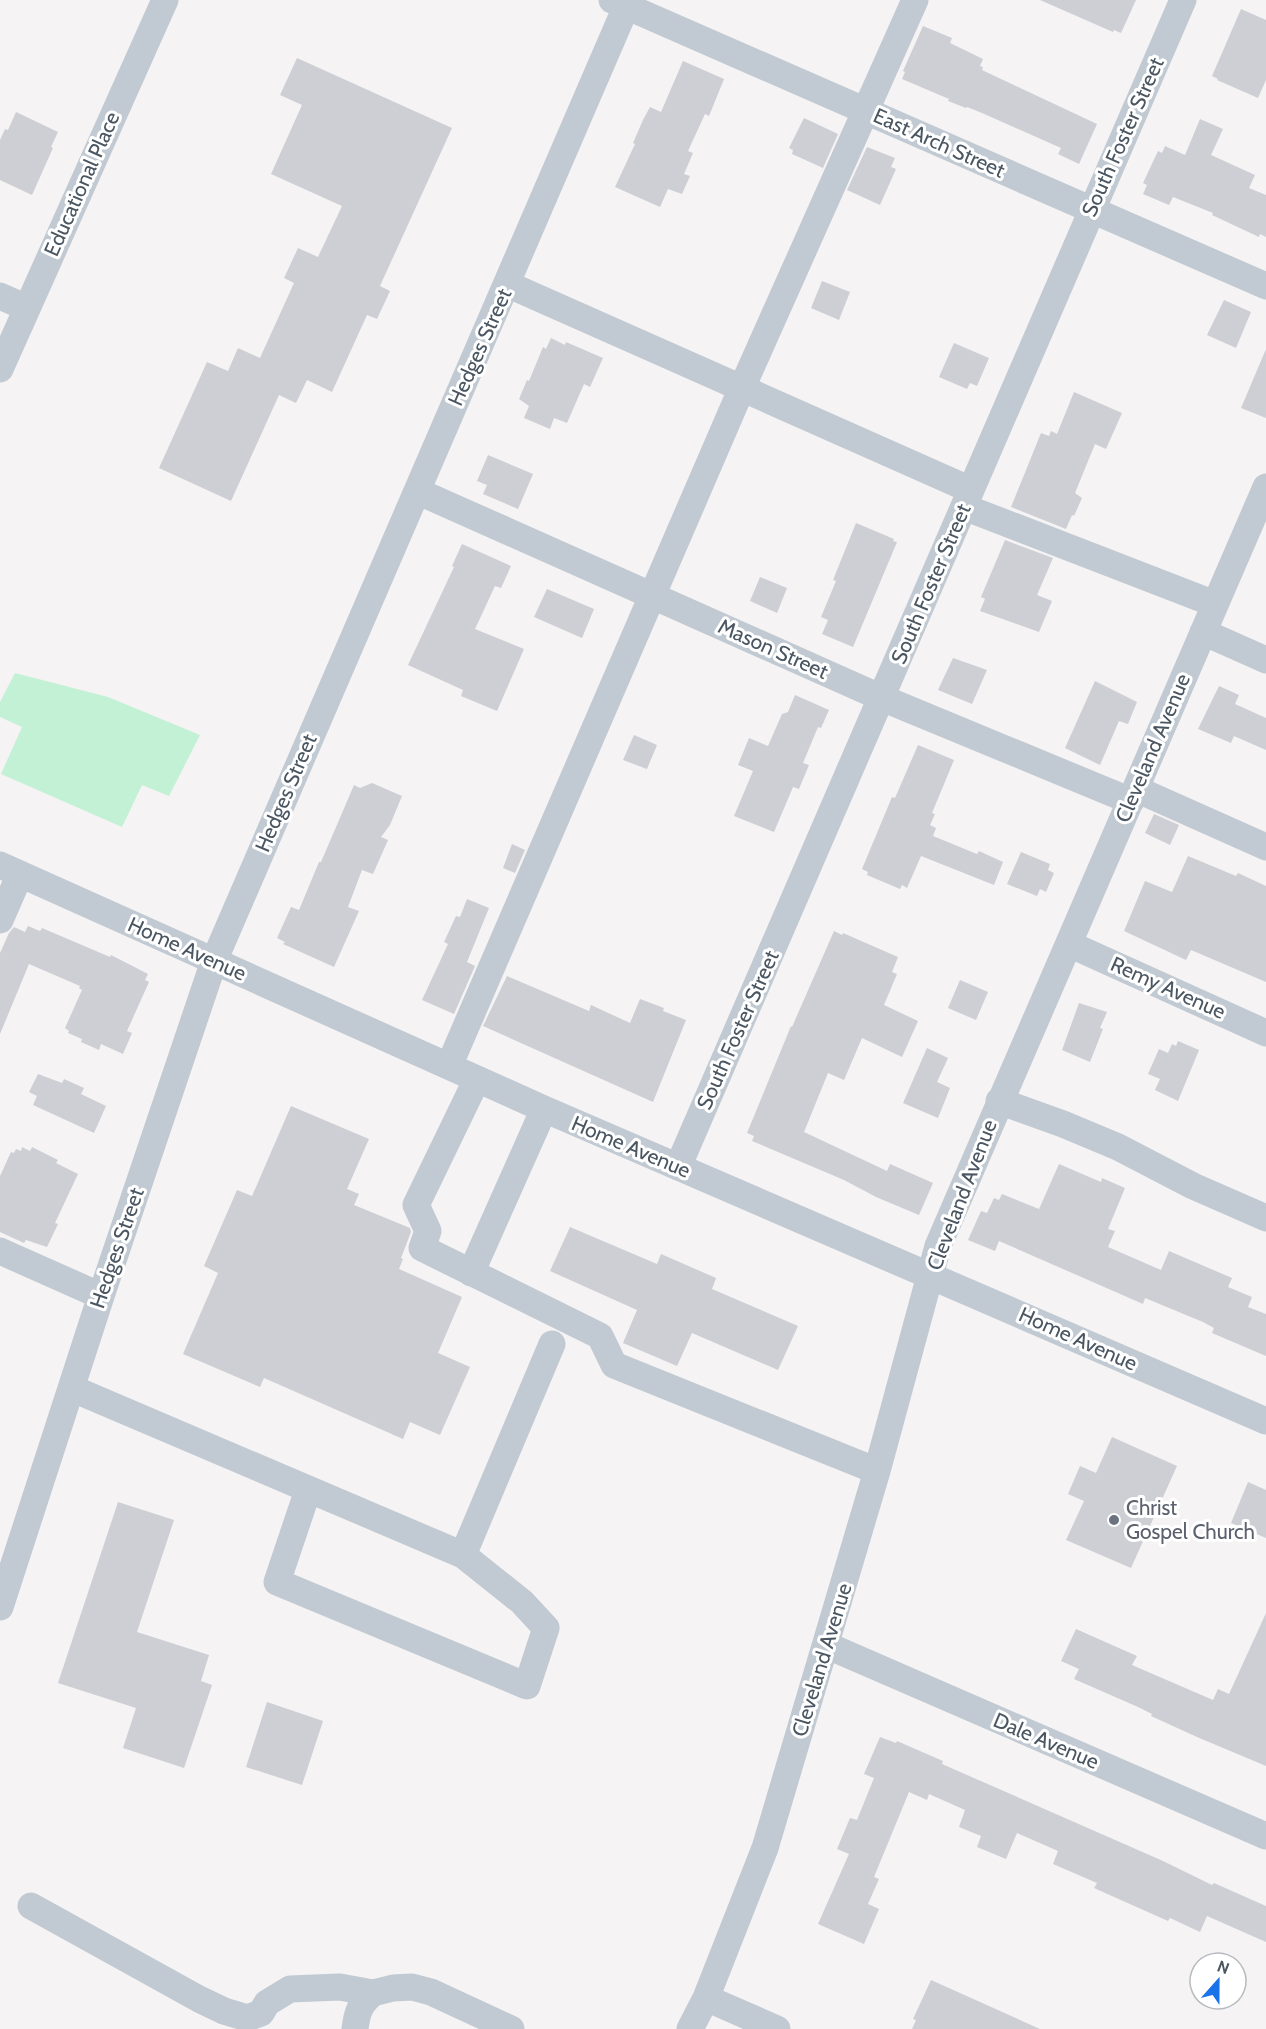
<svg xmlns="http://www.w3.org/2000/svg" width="1266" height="2029" font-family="Cabin,sans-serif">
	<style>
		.green { fill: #c3f1d5 }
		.building { fill: #cdcfd5 }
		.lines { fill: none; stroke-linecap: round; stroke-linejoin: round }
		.minor { stroke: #c1cad2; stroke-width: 27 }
		.worship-dot { fill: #6b7280; stroke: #fff; stroke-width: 2 }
		.labels { text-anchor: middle; stroke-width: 6; stroke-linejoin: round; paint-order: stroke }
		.street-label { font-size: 21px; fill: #4a5661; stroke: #fff }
		.worship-label { font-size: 21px; fill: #5b616d; stroke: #fff; text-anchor: start }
	</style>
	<rect width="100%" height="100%" fill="#f5f3f3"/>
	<path class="green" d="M 15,673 L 108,697 L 200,735 L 169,796 L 142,785 L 122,827 L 1,774 L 22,727 L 0,717 L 0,702 Z"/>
	<path class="building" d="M 1040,0 L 1136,0 L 1121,33 L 1114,30 L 1113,32 Z
		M 1241,9 L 1266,20 L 1266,80 L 1258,98 L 1217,80 L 1218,79 L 1212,76 Z
		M 923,26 L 952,38 L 950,43 L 983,59 L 980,66 L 983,67 L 982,70 L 1097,124 L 1079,164 L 1058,154 L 1061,148 L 982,113 L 967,107 L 966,108 L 948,101 L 949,99 L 902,79 L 905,72 L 903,71 Z
		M 297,58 L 452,128 L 380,286 L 390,291 L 377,319 L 367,315 L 332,392 L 307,380 L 296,403 L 279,395 L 231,501 L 159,468 L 207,362 L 228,371 L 238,348 L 260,358 L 294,283 L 284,278 L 298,248 L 318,257 L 342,206 L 271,174 L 302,105 L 280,95 Z
		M 683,61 L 724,79 L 709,116 L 705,114 L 688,151 L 693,153 L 684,174 L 690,176 L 682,194 L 668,189 L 660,207 L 615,187 L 635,144 L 633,143 L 643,120 L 650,107 L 661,112 Z
		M 16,112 L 58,132 L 51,147 L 53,148 L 32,195 L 0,180 L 0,140 L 5,129 L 8,130 Z
		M 804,118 L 838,134 L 823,168 L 792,154 L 793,150 L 789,148 Z
		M 1200,119 L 1223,129 L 1211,155 L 1255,175 L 1249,188 L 1266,195 L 1266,237 L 1260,234 L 1259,237 L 1212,215 L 1213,213 L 1173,197 L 1169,205 L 1143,194 L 1147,185 L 1143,183 L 1158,151 L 1162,153 L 1165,146 L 1185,155 Z
		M 867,147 L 895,158 L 891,167 L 896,169 L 880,205 L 847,190 Z
		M 822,281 L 850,292 L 839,320 L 811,308 Z
		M 1224,300 L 1251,312 L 1236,348 L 1207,335 Z
		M 551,338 L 565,345 L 566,342 L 603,358 L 590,387 L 584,384 L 567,423 L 554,418 L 550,429 L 524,418 L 529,406 L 519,399 L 527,380 L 529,381 L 543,347 L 546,349 Z
		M 954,343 L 989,358 L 977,386 L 970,383 L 967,389 L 939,377 Z
		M 1266,349 L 1266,418 L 1241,408 Z
		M 1074,392 L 1122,413 L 1106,449 L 1095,444 L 1075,493 L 1082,498 L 1074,516 L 1072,515 L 1066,529 L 1011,507 L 1041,433 L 1049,436 L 1051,431 L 1057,434 Z
		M 488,455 L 533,474 L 518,509 L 483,494 L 487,485 L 477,481 Z
		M 856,523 L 894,539 L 893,541 L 897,542 L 853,647 L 822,634 L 828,620 L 821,617 L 836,581 L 833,580 Z
		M 1005,540 L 1053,558 L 1037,595 L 1052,601 L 1039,632 L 980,611 L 985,599 L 981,597 Z
		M 462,544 L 511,566 L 501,588 L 495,586 L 475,629 L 524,649 L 497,711 L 461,696 L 463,690 L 408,665 L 454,567 L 452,566 Z
		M 760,577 L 787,588 L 777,613 L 750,601 Z
		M 547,589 L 594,609 L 582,638 L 534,617 Z
		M 953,658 L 987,670 L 972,704 L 938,690 Z
		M 1095,681 L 1137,702 L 1128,724 L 1119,721 L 1100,765 L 1065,748 Z
		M 1219,686 L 1239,695 L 1235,704 L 1266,718 L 1266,750 L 1234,736 L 1231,743 L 1198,729 Z
		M 795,695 L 829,710 L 821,728 L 818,727 L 803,763 L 809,765 L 799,789 L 793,787 L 774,832 L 734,816 L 753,771 L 738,765 L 749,738 L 768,746 L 782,714 L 788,712 Z
		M 634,735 L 657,745 L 647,769 L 623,760 Z
		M 918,745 L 954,760 L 932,813 L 935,814 L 930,825 L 936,828 L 933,836 L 977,854 L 979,851 L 1003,862 L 994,885 L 921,856 L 907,888 L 902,885 L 900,889 L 867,875 L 868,872 L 862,869 L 892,797 L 895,798 Z
		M 372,783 L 402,796 L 390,825 L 381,837 L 388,840 L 373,874 L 362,870 L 348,907 L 359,911 L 334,967 L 283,944 L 285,942 L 277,938 L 291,907 L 299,910 L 319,862 L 321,862 L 354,785 L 360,788 Z
		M 1154,814 L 1179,825 L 1170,845 L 1145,833 Z
		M 512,844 L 525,850 L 515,873 L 503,868 Z
		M 1021,852 L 1050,864 L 1048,870 L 1054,873 L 1046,892 L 1040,889 L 1037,896 L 1007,884 Z
		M 1188,856 L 1236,876 L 1238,873 L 1266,886 L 1266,982 L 1191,950 L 1186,960 L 1124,931 L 1145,881 L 1172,892 Z
		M 467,899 L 489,908 L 467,962 L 475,966 L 454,1014 L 422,1000 L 448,944 L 444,942 L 456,916 L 460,917 Z
		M 28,926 L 40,931 L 42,928 L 110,957 L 111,955 L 148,974 L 145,980 L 149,982 L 127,1031 L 132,1033 L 123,1054 L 101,1044 L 99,1050 L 81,1042 L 82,1039 L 68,1033 L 69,1031 L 65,1028 L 82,990 L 79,988 L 80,986 L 29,964 L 0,1034 L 0,953 L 9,933 L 14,927 L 25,932 Z
		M 834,931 L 842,935 L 843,933 L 898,957 L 892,972 L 897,974 L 884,1005 L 918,1021 L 902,1057 L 862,1038 L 844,1080 L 828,1073 L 804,1132 L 887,1171 L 890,1164 L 933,1183 L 919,1215 L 876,1197 L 844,1180 L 752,1141 L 754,1136 L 747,1133 L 791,1026 L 792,1027 Z
		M 507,976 L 589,1011 L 591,1005 L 630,1023 L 640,999 L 664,1008 L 663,1011 L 686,1020 L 653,1102 L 483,1026 Z
		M 960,980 L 988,992 L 976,1020 L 948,1008 Z
		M 1079,1003 L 1107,1012 L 1100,1028 L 1103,1029 L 1090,1062 L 1062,1050 Z
		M 1178,1041 L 1199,1050 L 1178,1101 L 1155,1090 L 1160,1079 L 1148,1074 L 1159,1049 L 1168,1053 L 1172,1044 L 1176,1046 Z
		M 927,1048 L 948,1058 L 937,1082 L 950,1088 L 938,1118 L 903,1103 Z
		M 38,1074 L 62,1083 L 64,1079 L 84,1088 L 81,1094 L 106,1106 L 94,1133 L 33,1105 L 37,1096 L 29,1092 Z
		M 291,1106 L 369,1139 L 347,1189 L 359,1194 L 354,1205 L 410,1228 L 411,1232 L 401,1258 L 403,1259 L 399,1269 L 462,1297 L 438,1353 L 470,1367 L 440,1435 L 410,1422 L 403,1439 L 264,1378 L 260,1387 L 183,1354 L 218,1273 L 204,1266 L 237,1190 L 252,1196 Z
		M 22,1147 L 30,1151 L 32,1147 L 58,1160 L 56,1163 L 78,1174 L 55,1223 L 58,1224 L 47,1247 L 26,1240 L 24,1243 L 0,1232 L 0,1176 L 11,1152 L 14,1153 L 16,1149 L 21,1151 Z
		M 1059,1164 L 1101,1182 L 1102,1178 L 1125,1188 L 1108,1229 L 1115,1231 L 1108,1247 L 1161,1270 L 1169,1251 L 1232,1278 L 1228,1287 L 1252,1297 L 1248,1307 L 1266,1314 L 1266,1356 L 1212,1333 L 1214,1328 L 1203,1322 L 1145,1298 L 1143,1304 L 999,1241 L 995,1251 L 968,1240 L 981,1211 L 987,1213 L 994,1198 L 999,1200 L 1002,1194 L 1039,1209 Z
		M 570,1227 L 657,1264 L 661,1254 L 716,1278 L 712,1289 L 798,1326 L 778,1370 L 692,1333 L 677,1366 L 623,1343 L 637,1310 L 550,1271 Z
		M 1112,1437 L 1177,1466 L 1131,1568 L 1066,1540 L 1084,1501 L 1068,1494 L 1080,1466 L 1096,1473 Z
		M 1248,1482 L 1266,1490 L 1266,1538 L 1231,1523 Z
		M 118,1502 L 174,1520 L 137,1632 L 209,1655 L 201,1681 L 212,1685 L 184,1768 L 123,1748 L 136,1708 L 58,1683 Z
		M 1266,1613 L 1266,1766 L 1197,1737 L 1151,1716 L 1152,1714 L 1138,1707 L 1074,1679 L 1079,1669 L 1061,1661 L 1076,1629 L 1137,1656 L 1132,1665 L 1213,1700 L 1218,1689 L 1229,1694 Z
		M 267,1702 L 323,1721 L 302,1785 L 246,1767 Z
		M 880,1737 L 896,1743 L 897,1741 L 943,1761 L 942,1764 L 1163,1861 L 1212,1885 L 1214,1883 L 1266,1906 L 1266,1942 L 1207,1916 L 1200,1932 L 1170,1918 L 1168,1921 L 1094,1888 L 1097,1883 L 1053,1864 L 1058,1851 L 1017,1833 L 1006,1859 L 977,1847 L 981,1836 L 959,1827 L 965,1810 L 929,1794 L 927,1800 L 909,1792 L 874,1877 L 879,1879 L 868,1904 L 879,1909 L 864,1944 L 818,1924 L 849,1854 L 837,1849 L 850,1818 L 857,1820 L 874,1778 L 864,1774 Z
		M 931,1980 L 1040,2029 L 912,2029 L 916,2020 L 913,2019 Z"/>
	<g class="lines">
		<path class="minor" d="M 612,0 L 1266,286
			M 507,284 L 971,490
			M 0,296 L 27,308
			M 0,369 L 165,0
			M 417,491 L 882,698 L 1131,801
			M 964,507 L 1215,604
			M 1203,632 L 1266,660
			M 1136,789 L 1266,847
			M 0,865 L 544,1109 L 1266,1421
			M 0,920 L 20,874
			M 1069,944 L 1266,1033
			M 449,1066 L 741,390 L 915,0
			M 477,1079 L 416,1205 L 428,1231 L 422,1248 L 600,1336 L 614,1365 L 877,1471
			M 999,1101 L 1063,1124 L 1118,1147 L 1193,1186 L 1266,1218
			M 678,1167 L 1183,0
			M 0,1251 L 101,1296
			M 471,1273 L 544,1109
			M 71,1388 L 463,1555 L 522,1602 L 546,1628 L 527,1686 L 277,1582 L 308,1490
			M 463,1555 L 552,1344
			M 0,1607 L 101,1296 L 214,961 L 629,0
			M 826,1645 L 1266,1836
			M 31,1906 L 199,1999 L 224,2011 L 247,2018 L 261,2013 L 267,2003 L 290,1989 L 340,1987 L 373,1993 L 393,1988 L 412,1987 L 431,1992 L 511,2029
			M 706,1998 L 777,2029
			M 355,2029 C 357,2012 360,2004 373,1993
			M 690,2029 L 706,1998 L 765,1848 L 877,1471 L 938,1246 L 1266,487"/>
	</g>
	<circle class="worship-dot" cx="1114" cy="1520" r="6"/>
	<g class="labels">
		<g class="street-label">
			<text transform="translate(1123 137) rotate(-66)" y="7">South Foster Street</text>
			<text transform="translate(939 143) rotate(24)" y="7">East Arch Street</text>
			<text transform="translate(82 184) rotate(-66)" y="7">Educational Place</text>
			<text transform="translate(480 347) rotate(-66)" y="7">Hedges Street</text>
			<text transform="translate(931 584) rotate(-67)" y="7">South Foster Street</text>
			<text transform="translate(773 649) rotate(24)" y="7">Mason Street</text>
			<text transform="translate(1153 748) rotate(-67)" y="7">Cleveland Avenue</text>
			<text transform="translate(286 793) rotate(-67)" y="7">Hedges Street</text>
			<text transform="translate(187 949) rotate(24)" y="7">Home Avenue</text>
			<text transform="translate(1168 988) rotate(24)" y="7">Remy Avenue</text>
			<text transform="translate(738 1030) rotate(-66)" y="7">South Foster Street</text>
			<text transform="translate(631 1147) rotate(23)" y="7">Home Avenue</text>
			<text transform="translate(962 1195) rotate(-69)" y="7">Cleveland Avenue</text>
			<text transform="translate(117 1248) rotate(-71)" y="7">Hedges Street</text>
			<text transform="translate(1078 1339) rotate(24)" y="7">Home Avenue</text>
			<text transform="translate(822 1660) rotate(-73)" y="7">Cleveland Avenue</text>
			<text transform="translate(1046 1741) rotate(23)" y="7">Dale Avenue</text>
		</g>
		<g class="worship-label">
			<text x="1126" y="1515">Christ<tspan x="1126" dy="24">Gospel Church</tspan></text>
		</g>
	</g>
	<g transform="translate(1218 1981) rotate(21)"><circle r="28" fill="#ffffff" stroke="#b7bbc0" stroke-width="1.5"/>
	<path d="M0-4.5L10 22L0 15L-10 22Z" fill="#1a73e8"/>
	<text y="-9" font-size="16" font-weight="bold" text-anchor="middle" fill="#4a5661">N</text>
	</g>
</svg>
